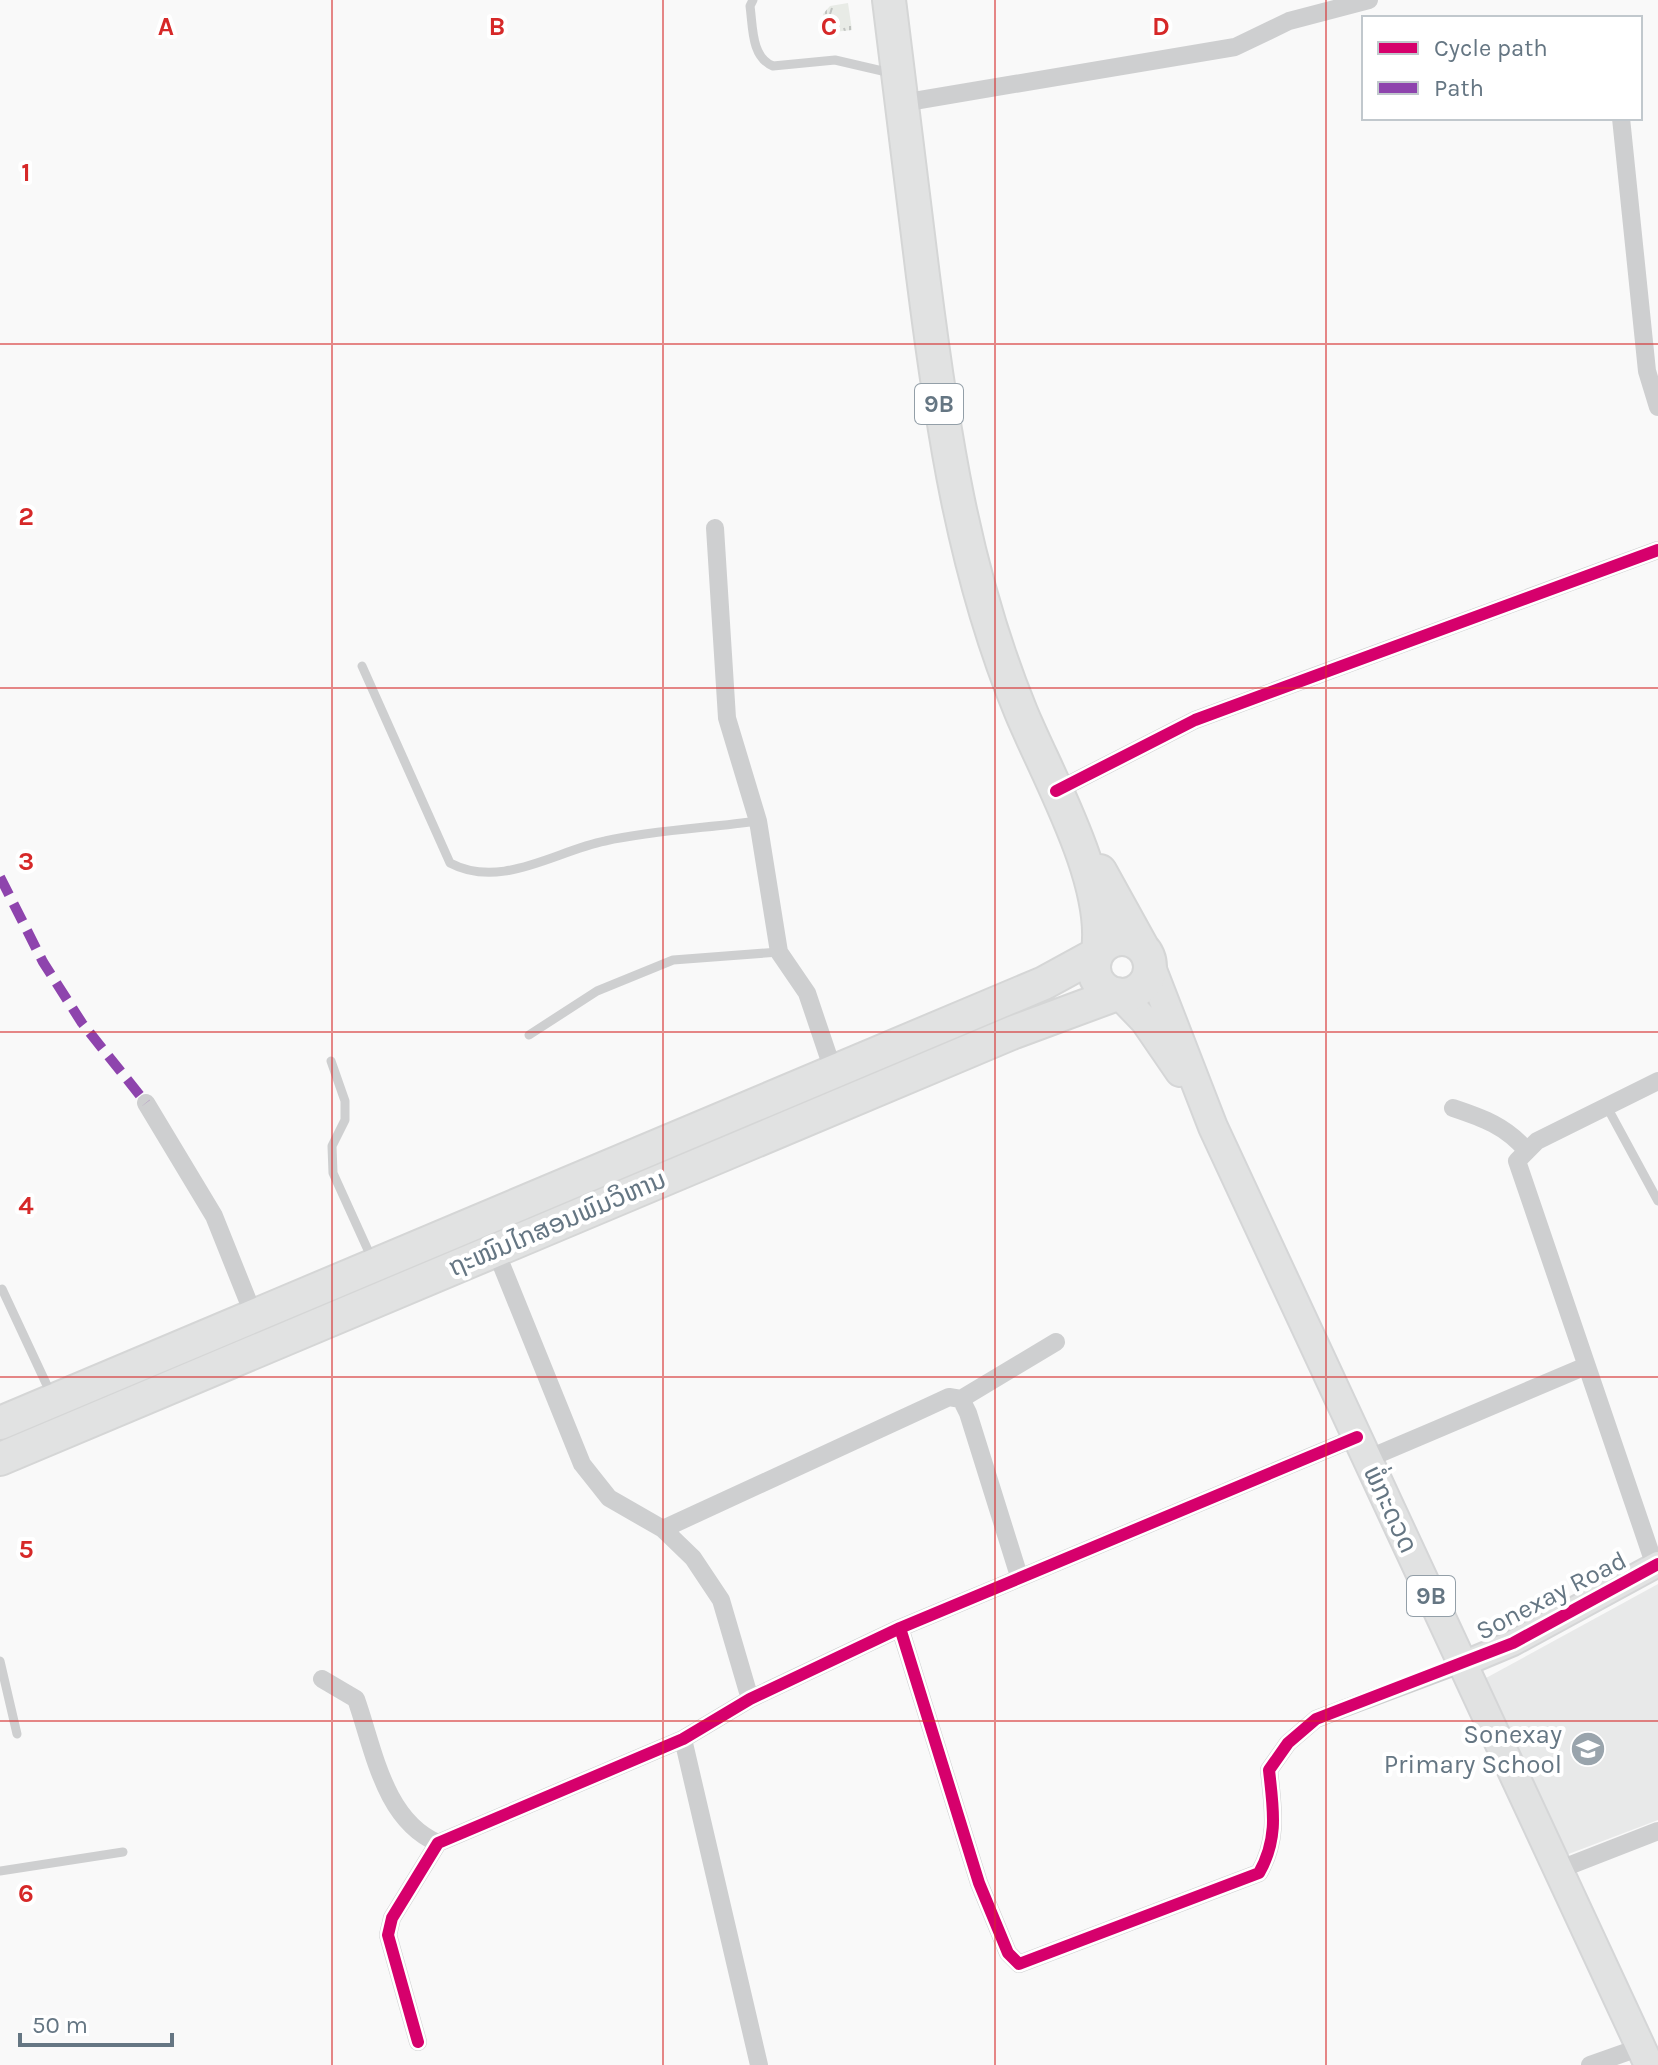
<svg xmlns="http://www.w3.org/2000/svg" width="1658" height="2065" font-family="Karla,'Noto Sans Lao',sans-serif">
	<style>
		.built { fill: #e8e9e9 }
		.grass { fill: url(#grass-tufts) }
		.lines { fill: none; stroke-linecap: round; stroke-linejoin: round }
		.secondary-casing { stroke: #d5d6d7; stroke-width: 28 }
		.primary-casing { stroke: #d5d6d7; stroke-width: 32 }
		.highway-casing { stroke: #d5d6d6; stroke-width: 36 }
		.lane { stroke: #cecfd0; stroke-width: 9 }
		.street { stroke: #cecfd0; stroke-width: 18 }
		.secondary { stroke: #e1e2e2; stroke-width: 24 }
		.primary { stroke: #e1e2e2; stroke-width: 28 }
		.highway { stroke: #e1e2e2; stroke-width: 32 }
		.quiet { stroke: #8e44ad; stroke-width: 10; stroke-dasharray: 20 10; stroke-linecap: butt }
		.cycleway-casing { stroke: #fff; stroke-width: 17 }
		.cycleway { stroke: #d6006c; stroke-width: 12 }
		.grid { fill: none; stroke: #d62828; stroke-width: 2; stroke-opacity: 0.55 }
		.labels { text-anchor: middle; stroke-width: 8; stroke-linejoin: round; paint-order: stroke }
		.shield { fill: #fff; stroke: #939fa8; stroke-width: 2 }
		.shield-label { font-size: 24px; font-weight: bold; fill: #657683 }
		.street-label { font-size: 26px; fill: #657683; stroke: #fff }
		.poi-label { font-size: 26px; fill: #657683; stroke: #fff; text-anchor: end }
		.grid-label { font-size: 26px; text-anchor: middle; font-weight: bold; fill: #d62828; stroke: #fff; stroke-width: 8; stroke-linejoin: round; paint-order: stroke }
	</style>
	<defs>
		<pattern id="grass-tufts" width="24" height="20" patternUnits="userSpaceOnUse" patternTransform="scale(2)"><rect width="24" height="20" fill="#e8ebe6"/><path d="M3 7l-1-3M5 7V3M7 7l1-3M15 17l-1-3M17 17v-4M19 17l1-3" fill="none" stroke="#c0c3c0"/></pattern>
	</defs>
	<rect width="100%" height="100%" fill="#f9f9f9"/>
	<path class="built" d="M 1658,1584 L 1658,1820 L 1566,1855 L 1486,1678 Z"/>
	<path class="grass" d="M 848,3 L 852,30 L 834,32 L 825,25 L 823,14 L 830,6 Z"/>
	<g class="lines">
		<g class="secondary-casing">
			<path id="secondary" d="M 1463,1664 L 1513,1643 L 1658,1564"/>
		</g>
		<g class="primary-casing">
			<path id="primary" d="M 1149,962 L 1213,1127 L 1649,2065
				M 1120,995 L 1145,1021 L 1180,1072"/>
		</g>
		<g class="highway-casing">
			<path id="highway" d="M 889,0 C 900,92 912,184 923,276 C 942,426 963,571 1021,712 C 1048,777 1108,881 1098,951
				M 1100,871 L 1142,947
				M1094 967a28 28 0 1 1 56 0a28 28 0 1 1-56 0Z
				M 0,1423 L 1044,983 L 1097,954
				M 0,1459 L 1014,1032 L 1117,994"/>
		</g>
		<path class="lane" d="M 753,0 L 750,6 C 753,27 751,57 773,66 L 835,60 L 891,73
			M 362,666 L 450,863 C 501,890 555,851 605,841 C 654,830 708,828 758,821
			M 529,1035 L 597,991 L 673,960 L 779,952
			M 331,1061 L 345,1101 L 345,1120 L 332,1146 L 333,1173 L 372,1259
			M 1607,1107 L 1658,1201
			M 2,1289 L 51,1394
			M 0,1661 L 17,1734
			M 0,1871 L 123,1852"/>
		<path class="street" d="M 902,103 L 1235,47 L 1289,21 L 1369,0
			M 1621,118 L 1647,371 L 1658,407
			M 715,528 L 727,718 L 758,821 L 779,952 L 807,993 L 834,1073
			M 1056,791 L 1195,720 L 1658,550
			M 146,1103 L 214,1216 L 254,1316
			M 1453,1108 C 1483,1118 1506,1126 1527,1151
			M 495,1249 L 582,1464 L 609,1498 L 663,1529 L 693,1558 L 721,1600 L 750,1699
			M 961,1399 L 1056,1342
			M 1367,1459 L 1586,1366
			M 663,1529 L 949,1397 L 961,1399 L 968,1413 L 1019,1576
			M 1655,1566 L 1517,1161 L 1537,1141 L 1658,1081
			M 900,1628 L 979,1883 L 1008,1953 L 1019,1964 L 1259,1873 C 1279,1838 1273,1808 1269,1770 L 1288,1743 L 1316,1719 L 1463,1664
			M 322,1679 L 356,1699 C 374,1750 384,1820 438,1843
			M 683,1739 L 759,2065
			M 1558,1870 L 1658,1831
			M 418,2042 L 388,1935 L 392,1918 L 438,1843 L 683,1739 L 750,1699 L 900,1628 L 1357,1437
			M 1590,2065 L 1641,2047"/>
		<use href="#secondary" class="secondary"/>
		<use href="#primary" class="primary"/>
		<use href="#highway" class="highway"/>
		<path class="quiet" d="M 0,877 L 43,962 L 82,1023 L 146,1103"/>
		<g class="cycleway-casing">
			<path id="cycleway" d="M 1056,791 L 1195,720 L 1658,550
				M 900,1628 L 979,1883 L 1008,1953 L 1019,1964 L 1259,1873 C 1279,1838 1273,1808 1269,1770 L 1288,1743 L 1316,1719 L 1513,1643 L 1658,1564
				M 418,2042 L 388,1935 L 392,1918 L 438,1843 L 683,1739 L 750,1699 L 900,1628 L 1357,1437"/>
		</g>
		<use href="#cycleway" class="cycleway"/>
	</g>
	<path class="grid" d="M 332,0 L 332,2065M 663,0 L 663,2065M 995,0 L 995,2065M 1326,0 L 1326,2065M 0,344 L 1658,344M 0,688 L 1658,688M 0,1032 L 1658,1032M 0,1377 L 1658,1377M 0,1721 L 1658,1721"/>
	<defs>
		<g id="school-disc" transform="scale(1.8)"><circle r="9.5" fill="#99a4ac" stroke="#fff"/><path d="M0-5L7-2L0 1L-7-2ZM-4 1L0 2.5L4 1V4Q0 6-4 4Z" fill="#fff"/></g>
	</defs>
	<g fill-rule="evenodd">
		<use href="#school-disc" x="1588" y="1749"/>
	</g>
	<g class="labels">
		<g class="shield">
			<rect x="915" y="384" width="48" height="40" rx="6"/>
			<rect x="1407" y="1576" width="48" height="40" rx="6"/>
		</g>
		<g class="shield-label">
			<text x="939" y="412">9B</text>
			<text x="1431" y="1604">9B</text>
		</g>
		<g class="street-label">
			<text transform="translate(557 1223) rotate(-23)" y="9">ຖະໜົນໄກສອນພົມວິຫານ</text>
			<text transform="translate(1391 1509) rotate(65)" y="9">ພໍ່ກະດວດ</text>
			<text transform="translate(1551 1595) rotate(-27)" y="9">Sonexay Road</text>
		</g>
		<g class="poi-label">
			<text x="1562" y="1743">Sonexay<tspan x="1562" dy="30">Primary School</tspan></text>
		</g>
	</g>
	<g class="grid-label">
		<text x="166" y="35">A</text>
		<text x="497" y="35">B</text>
		<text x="829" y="35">C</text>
		<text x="1161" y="35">D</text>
		<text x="26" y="181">1</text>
		<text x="26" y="525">2</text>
		<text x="26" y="870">3</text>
		<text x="26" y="1214">4</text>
		<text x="26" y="1558">5</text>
		<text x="26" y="1902">6</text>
	</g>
	<rect x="1362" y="16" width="280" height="104" fill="#ffffff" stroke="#c1c8cd" stroke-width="2"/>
	<rect x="1378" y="42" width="40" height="12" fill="#d6006c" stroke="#c1c8cd" stroke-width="2"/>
	<text x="1434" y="56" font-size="24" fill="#657683">Cycle path</text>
	<rect x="1378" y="82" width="40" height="12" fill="#8e44ad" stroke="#c1c8cd" stroke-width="2"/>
	<text x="1434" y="96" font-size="24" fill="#657683">Path</text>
	<path d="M20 2033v12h152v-12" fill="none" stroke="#657683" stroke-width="4"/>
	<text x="32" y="2033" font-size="24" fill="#657683" stroke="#ffffff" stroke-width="6" paint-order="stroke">50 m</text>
</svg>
